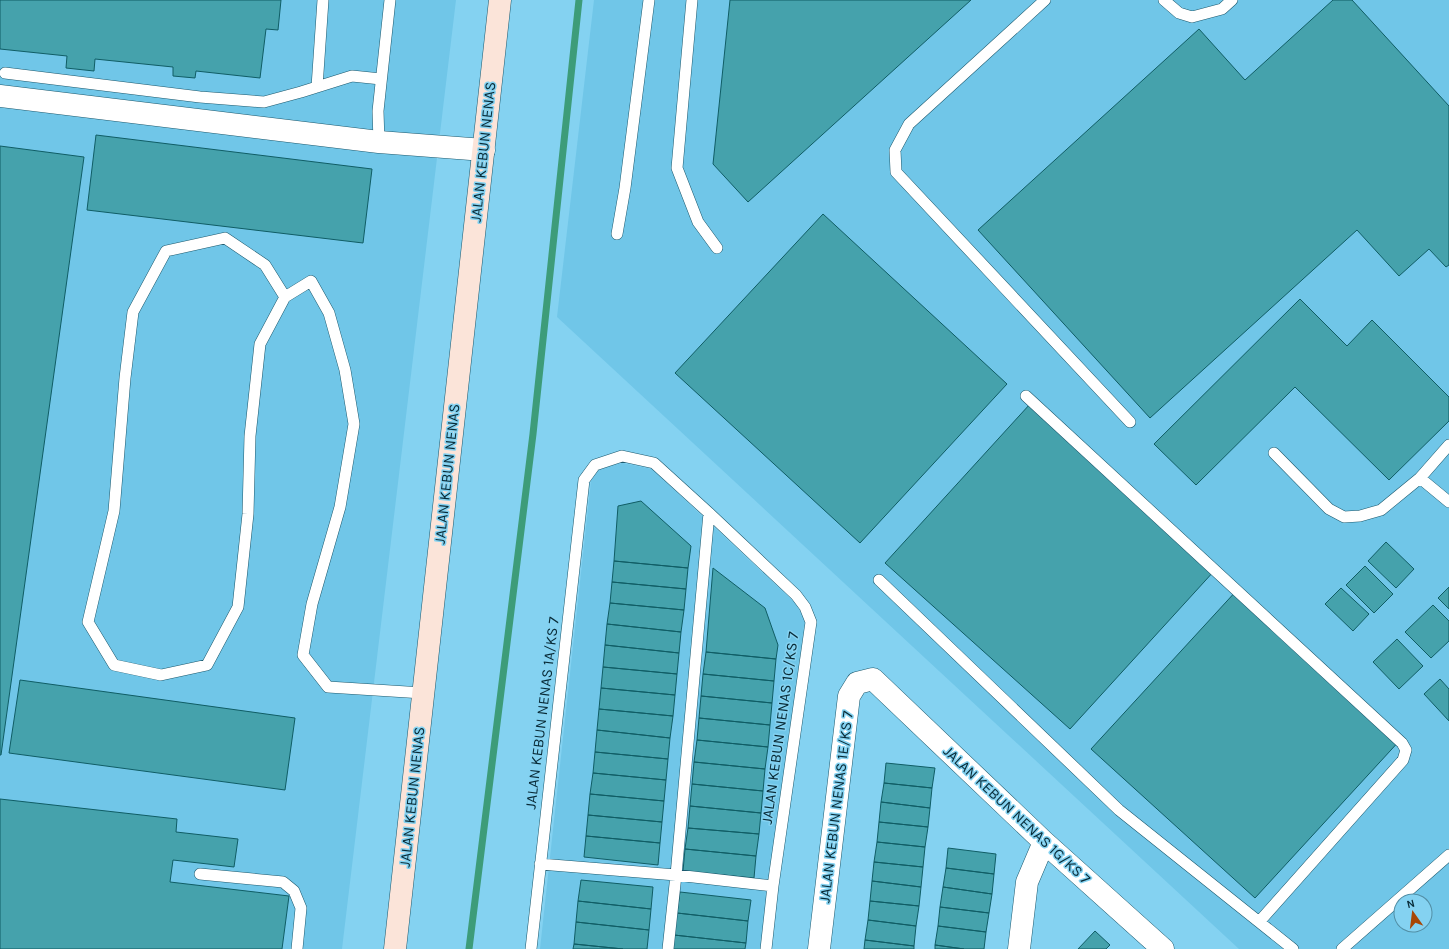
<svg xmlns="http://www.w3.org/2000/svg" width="1449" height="949" font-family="Karla,sans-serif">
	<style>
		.built { fill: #70c6e8; fill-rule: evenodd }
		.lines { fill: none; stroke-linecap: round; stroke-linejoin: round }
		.stream { stroke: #3d9c79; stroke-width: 7 }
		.building { fill: #45a2ac; stroke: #105d65 }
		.lane-casing { stroke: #1c596e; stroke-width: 12 }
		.street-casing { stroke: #1c596e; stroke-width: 23 }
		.secondary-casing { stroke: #1c596e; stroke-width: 23 }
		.lane { stroke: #fff; stroke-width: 11 }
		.street { stroke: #fff; stroke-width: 22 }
		.secondary { stroke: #fbe4d9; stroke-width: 22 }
		.labels { text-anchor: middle; stroke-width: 3; stroke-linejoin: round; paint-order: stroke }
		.street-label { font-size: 15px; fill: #082a36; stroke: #84d2f1 }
	</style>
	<rect width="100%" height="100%" fill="#84d2f1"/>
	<path class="built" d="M 0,0 L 456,0 L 342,949 L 0,949 Z
		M 594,0 L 1449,0 L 1449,949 L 1239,949 L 557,317 ZM 1401,901 L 1425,901 L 1425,925 L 1401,925 Z
		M 622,463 L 652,469 L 795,603 L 805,620 L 764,949 L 540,949 L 591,481 L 599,468 Z"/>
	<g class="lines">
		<path class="stream" d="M 469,949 L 533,434 L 579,0"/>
	</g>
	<path class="building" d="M 0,0 L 281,0 L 278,30 L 266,29 L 260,78 L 196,71 L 195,78 L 173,76 L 173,67 L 95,59 L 94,71 L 66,68 L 67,56 L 0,49 Z
		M 730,0 L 971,0 L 748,202 L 713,164 Z
		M 1333,0 L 1352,0 L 1449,106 L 1449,265 L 1446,267 L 1429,249 L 1399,276 L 1357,230 L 1150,418 L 978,230 L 1199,29 L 1245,80 Z
		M 96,135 L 372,169 L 363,243 L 87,210 Z
		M 0,146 L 84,157 L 1,755 L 0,755 Z
		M 823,214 L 1007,384 L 860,543 L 675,373 Z
		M 1300,299 L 1347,346 L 1372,320 L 1449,397 L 1449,421 L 1389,480 L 1295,387 L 1196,485 L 1154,444 Z
		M 1030,404 L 1215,570 L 1070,729 L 885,563 Z
		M 641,501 L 691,546 L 688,568 L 614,561 L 618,506 Z
		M 1386,542 L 1414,569 L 1396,588 L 1368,561 Z
		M 614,561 L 688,568 L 686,589 L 612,582 Z
		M 1365,566 L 1393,594 L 1374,613 L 1346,585 Z
		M 713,568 L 765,608 L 778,645 L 776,659 L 706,652 Z
		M 612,582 L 686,589 L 684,610 L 610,603 Z
		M 1449,587 L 1449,609 L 1438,598 Z
		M 1341,588 L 1369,614 L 1353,631 L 1325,604 Z
		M 1238,589 L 1402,738 L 1255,898 L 1091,749 Z
		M 610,603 L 684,610 L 681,632 L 607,624 Z
		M 1433,605 L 1449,621 L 1449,641 L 1431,658 L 1405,632 Z
		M 607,624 L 681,632 L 679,653 L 605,645 Z
		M 1397,639 L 1423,666 L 1399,689 L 1373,662 Z
		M 605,645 L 679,653 L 677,674 L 603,667 Z
		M 706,652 L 776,659 L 774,681 L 703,674 Z
		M 603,667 L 677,674 L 675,695 L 601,688 Z
		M 703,674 L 774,681 L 772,703 L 701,696 Z
		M 1440,679 L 1449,689 L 1449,721 L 1424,694 Z
		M 20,680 L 295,718 L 285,790 L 9,753 Z
		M 601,688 L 675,695 L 673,716 L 599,709 Z
		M 701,696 L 772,703 L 770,725 L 699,718 Z
		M 599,709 L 673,716 L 670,738 L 597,730 Z
		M 699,718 L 770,725 L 768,747 L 697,740 Z
		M 597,730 L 670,738 L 668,759 L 595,752 Z
		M 697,740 L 768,747 L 765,769 L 694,762 Z
		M 595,752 L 668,759 L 666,780 L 593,773 Z
		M 694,762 L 765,769 L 763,791 L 692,784 Z
		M 886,763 L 935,768 L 932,788 L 884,783 Z
		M 593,773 L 666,780 L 664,801 L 590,794 Z
		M 884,783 L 932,788 L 930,808 L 881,802 Z
		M 692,784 L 763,791 L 761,813 L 690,806 Z
		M 590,794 L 664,801 L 662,822 L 588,815 Z
		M 0,799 L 177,819 L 176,832 L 238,839 L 234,867 L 173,860 L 170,882 L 289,896 L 282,949 L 0,949 Z
		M 881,802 L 930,808 L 928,827 L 879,822 Z
		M 690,806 L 761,813 L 759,834 L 688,828 Z
		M 588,815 L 662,822 L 660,843 L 586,836 Z
		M 879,822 L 928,827 L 925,847 L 877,842 Z
		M 688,828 L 759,834 L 756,856 L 685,849 Z
		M 586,836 L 660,843 L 658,865 L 584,857 Z
		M 877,842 L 925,847 L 923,867 L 874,862 Z
		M 948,848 L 996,854 L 994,874 L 946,868 Z
		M 685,849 L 756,856 L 754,878 L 683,871 Z
		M 874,862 L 923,867 L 921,887 L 872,881 Z
		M 946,868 L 994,874 L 992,894 L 943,887 Z
		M 581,880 L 653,887 L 651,909 L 578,901 Z
		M 872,881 L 921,887 L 919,906 L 870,901 Z
		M 943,887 L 992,894 L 989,913 L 940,907 Z
		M 680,892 L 751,900 L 748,921 L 677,913 Z
		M 578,901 L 651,909 L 649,930 L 576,922 Z
		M 870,901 L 919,906 L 916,926 L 868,920 Z
		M 940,907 L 989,913 L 986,932 L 938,926 Z
		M 677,913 L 748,921 L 746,943 L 674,935 Z
		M 868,920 L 916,926 L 914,946 L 865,940 Z
		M 576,922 L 649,930 L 647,949 L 623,949 L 574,944 Z
		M 938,926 L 986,932 L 984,949 L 964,949 L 935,945 Z
		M 1095,931 L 1110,945 L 1106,949 L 1078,949 Z
		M 674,935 L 746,943 L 745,949 L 673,949 Z
		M 865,940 L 914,946 L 914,949 L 864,949 Z
		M 574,944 L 623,949 L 573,949 Z
		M 935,945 L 964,949 L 935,949 Z"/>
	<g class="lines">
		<g class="lane-casing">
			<path id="lane" d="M 692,0 L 677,168 L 698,222 L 717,248
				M 1045,0 L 909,124 L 895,150 L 896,172 L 1130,422
				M 1164,0 L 1179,13 L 1192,17 L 1222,9 L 1232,0
				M 5,73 L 200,97 L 264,102 L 301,92 L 352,76 L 381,79
				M 317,87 L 323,0
				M 379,142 L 378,111 L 390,0
				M 617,234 L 625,188 L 649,0
				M 285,297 L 265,265 L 225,238 L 166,251 L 133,312 L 125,378 L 114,511 L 88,622 L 114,665 L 161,675 L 207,665 L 238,607 L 248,514 L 250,436 L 260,344 L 285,297 L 311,281 L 329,313 L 345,370 L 354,424 L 340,507 L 312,604 L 303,655 L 328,687 L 423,693
				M 1026,396 L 1402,743 L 1406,750 L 1403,760 L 1259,922
				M 1449,445 L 1420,478 L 1449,502
				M 1274,453 L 1329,509 L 1344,517 L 1360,516 L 1381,510 L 1420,478
				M 879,580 L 1119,810 L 1293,949
				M 540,864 L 676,875 L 773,886
				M 200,874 L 283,882 L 294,891 L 301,908 L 297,949
				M 531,949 L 584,480 L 595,465 L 622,456 L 654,463 L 709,513 L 796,595 L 805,607 L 811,622 L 773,886 L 766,949
				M 668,949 L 676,875 L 709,513
				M 1342,949 L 1449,855"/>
		</g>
		<g class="street-casing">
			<path id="street" d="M 0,96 L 379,142 L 484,150
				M 819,949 L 849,696 L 857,683 L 873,679 L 1044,842 L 1163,949
				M 1019,949 L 1027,882 L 1044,842"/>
		</g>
		<g class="secondary-casing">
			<path id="secondary" d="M 395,949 L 500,0"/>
		</g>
		<use href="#lane" class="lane"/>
		<use href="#street" class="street"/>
		<use href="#secondary" class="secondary"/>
	</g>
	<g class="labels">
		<g class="street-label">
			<text transform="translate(483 152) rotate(-84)" y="5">JALAN KEBUN NENAS</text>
			<text transform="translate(447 474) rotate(-84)" y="5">JALAN KEBUN NENAS</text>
			<text transform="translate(542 713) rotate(-83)" y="5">JALAN KEBUN NENAS 1A/KS 7</text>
			<text transform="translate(780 728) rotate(-82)" y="5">JALAN KEBUN NENAS 1C/KS 7</text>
			<text transform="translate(412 797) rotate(-84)" y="5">JALAN KEBUN NENAS</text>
			<text transform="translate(836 807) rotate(-83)" y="5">JALAN KEBUN NENAS 1E/KS 7</text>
			<text transform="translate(1017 815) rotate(43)" y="5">JALAN KEBUN NENAS 1G/KS 7</text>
		</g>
	</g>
	<g transform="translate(1413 913) rotate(346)"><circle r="19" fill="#84d2f1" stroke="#528fa6"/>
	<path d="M0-3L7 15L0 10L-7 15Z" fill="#a84605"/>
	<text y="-6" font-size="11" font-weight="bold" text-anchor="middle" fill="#082a36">N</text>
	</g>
</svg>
